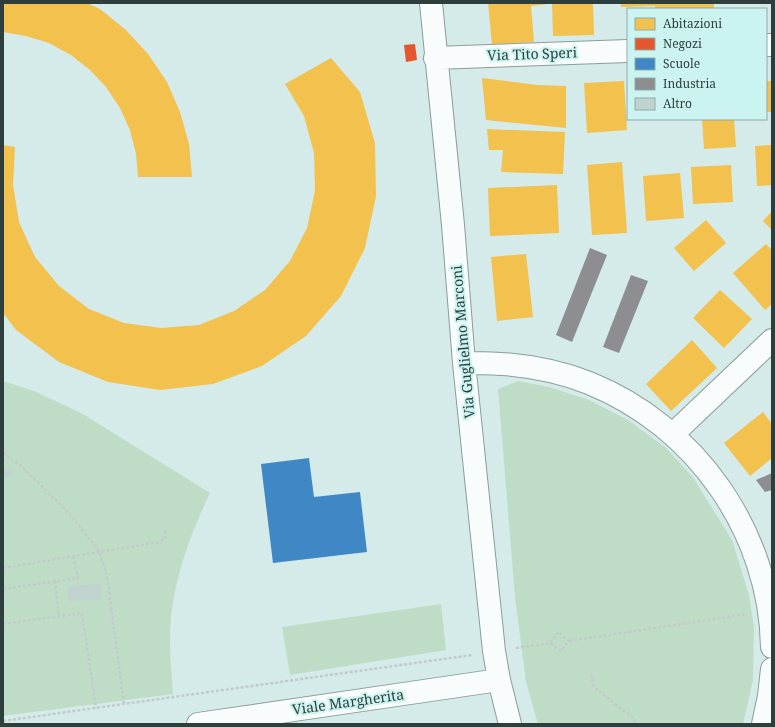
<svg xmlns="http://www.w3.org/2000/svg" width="775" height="727" font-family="'Noto Serif',serif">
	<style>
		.green { fill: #bfddc6 }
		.homes { fill: #f2c14e }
		.shops { fill: #e4572e }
		.schools { fill: #3f88c5 }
		.industry { fill: #8d8d92 }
		.building { fill: #c1d3ce }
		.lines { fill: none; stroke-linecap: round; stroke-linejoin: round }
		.minor-casing { stroke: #8b9d9b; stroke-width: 24 }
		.path { stroke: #c3cbca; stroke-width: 2.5; stroke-dasharray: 3 2; stroke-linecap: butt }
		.minor { stroke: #f9fcfc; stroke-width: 22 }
		.labels { text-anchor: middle; stroke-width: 4; stroke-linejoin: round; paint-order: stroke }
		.street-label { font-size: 14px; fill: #2d3e3d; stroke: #cbf4f1 }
	</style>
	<rect width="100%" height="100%" fill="#d4ebe9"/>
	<path class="green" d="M 3,381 L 34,391 L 83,414 L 210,493 C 187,541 169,592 170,645 C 170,661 172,678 173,694 L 3,716 Z
		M 518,381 L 549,387 L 589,400 L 628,420 L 665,447 L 692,476 L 732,540 L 749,595 L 754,627 L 753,680 L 743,724 L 538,724 L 526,682 L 515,597 L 498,389 Z
		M 441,604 L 446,650 L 290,675 L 282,627 Z"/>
	<path class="homes" d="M 3,3 L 87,3 L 100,9 L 126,30 L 148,54 L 167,82 L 180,112 L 189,144 L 192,177 L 138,177 L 136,154 L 130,130 L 120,108 L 106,87 L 90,70 L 71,55 L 49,43 L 26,36 L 3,32 Z
		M 488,3 L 547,3 L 547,4 L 531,6 L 534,42 L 492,44 Z
		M 552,3 L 593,3 L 594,35 L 553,36 Z
		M 621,3 L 714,3 L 714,9 L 655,9 L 655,6 L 621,7 Z
		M 331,58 L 360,92 L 375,143 L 376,196 L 365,248 L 341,296 L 306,336 L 262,366 L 213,384 L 160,390 L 108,382 L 59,362 L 16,330 L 3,313 L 3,145 L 15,147 L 13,185 L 19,222 L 35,257 L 59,286 L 89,309 L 124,323 L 161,328 L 199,325 L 234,311 L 265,290 L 290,261 L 307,228 L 315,191 L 314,153 L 304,116 L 285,84 Z
		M 482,78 L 537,85 L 566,86 L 566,128 L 486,120 Z
		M 624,81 L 627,130 L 587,133 L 584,83 Z
		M 766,81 L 772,81 L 772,112 L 766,112 Z
		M 702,119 L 734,119 L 736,147 L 704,149 Z
		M 487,129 L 565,132 L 563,174 L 501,172 L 503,150 L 489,150 Z
		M 772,145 L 772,185 L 757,186 L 755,146 Z
		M 622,162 L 627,233 L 592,235 L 587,165 Z
		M 731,165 L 733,202 L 693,204 L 691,167 Z
		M 680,173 L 684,218 L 646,221 L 643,176 Z
		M 557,185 L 559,233 L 490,236 L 488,188 Z
		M 772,211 L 772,230 L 763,221 Z
		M 706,220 L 726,243 L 694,271 L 674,248 Z
		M 766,244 L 772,250 L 772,304 L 765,310 L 733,273 Z
		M 526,254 L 533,317 L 497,321 L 491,257 Z
		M 720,290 L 752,319 L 724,348 L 693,318 Z
		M 692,340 L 717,368 L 671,411 L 646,384 Z
		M 763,412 L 772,424 L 772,458 L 750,476 L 724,443 Z"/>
	<path class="shops" d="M 415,44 L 417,60 L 406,62 L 404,45 Z"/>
	<path class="schools" d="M 309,458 L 314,497 L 360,492 L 367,552 L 273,563 L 261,464 Z"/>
	<path class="industry" d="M 590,248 L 607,255 L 572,342 L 556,335 Z
		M 631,275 L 648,281 L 619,353 L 603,347 Z
		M 772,473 L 772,490 L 765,492 L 756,480 Z"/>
	<path class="building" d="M 12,469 L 13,476 L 3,478 L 3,470 Z
		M 101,584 L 102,599 L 69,601 L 67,586 Z"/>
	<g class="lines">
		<g class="minor-casing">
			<path id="minor" d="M 431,3 L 453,225 L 464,363 L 494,651 L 499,680 L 510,724
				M 766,45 L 772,45
				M 435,58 L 628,51
				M 464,363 C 507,362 549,367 589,383 C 696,426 770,532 772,647
				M 673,434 L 772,340
				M 198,724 L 499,680
				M 763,724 L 769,696 L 772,669"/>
		</g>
		<path class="path" d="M 3,453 L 20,465 L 68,512 L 99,551 L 107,576 L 124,704
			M 3,568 L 160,542 L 165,538 L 165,529
			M 55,581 L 59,617
			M 3,589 L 78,578 L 73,556
			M 3,624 L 82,613 L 96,708
			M 569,641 L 746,614
			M 516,648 L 550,643 L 561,651 L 569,641 L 558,632 L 550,643
			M 591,674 L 594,687 L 634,719 L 635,724
			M 3,721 L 472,655"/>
		<use href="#minor" class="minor"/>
	</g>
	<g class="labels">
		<g class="street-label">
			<text transform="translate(532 54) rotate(-2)" y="5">Via Tito Speri</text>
			<text transform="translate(463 342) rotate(-95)" y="5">Via Guglielmo Marconi</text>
			<text transform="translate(348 702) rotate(-8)" y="5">Viale Margherita</text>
		</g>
	</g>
	<rect width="775" height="727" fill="none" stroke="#2d3e3d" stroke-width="8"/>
	<rect x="627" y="8" width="140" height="112" fill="#cbf4f1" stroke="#8caba9"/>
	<rect x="635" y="18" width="20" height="12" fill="#f2c14e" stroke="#8caba9"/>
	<text x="663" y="28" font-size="12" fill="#2d3e3d">Abitazioni</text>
	<rect x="635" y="38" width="20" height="12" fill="#e4572e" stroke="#8caba9"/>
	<text x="663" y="48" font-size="12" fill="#2d3e3d">Negozi</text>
	<rect x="635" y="58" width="20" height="12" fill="#3f88c5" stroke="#8caba9"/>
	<text x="663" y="68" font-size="12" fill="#2d3e3d">Scuole</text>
	<rect x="635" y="78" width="20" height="12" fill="#8d8d92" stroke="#8caba9"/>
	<text x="663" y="88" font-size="12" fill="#2d3e3d">Industria</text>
	<rect x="635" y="98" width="20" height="12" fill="#c1d3ce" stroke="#8caba9"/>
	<text x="663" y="108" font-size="12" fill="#2d3e3d">Altro</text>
</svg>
